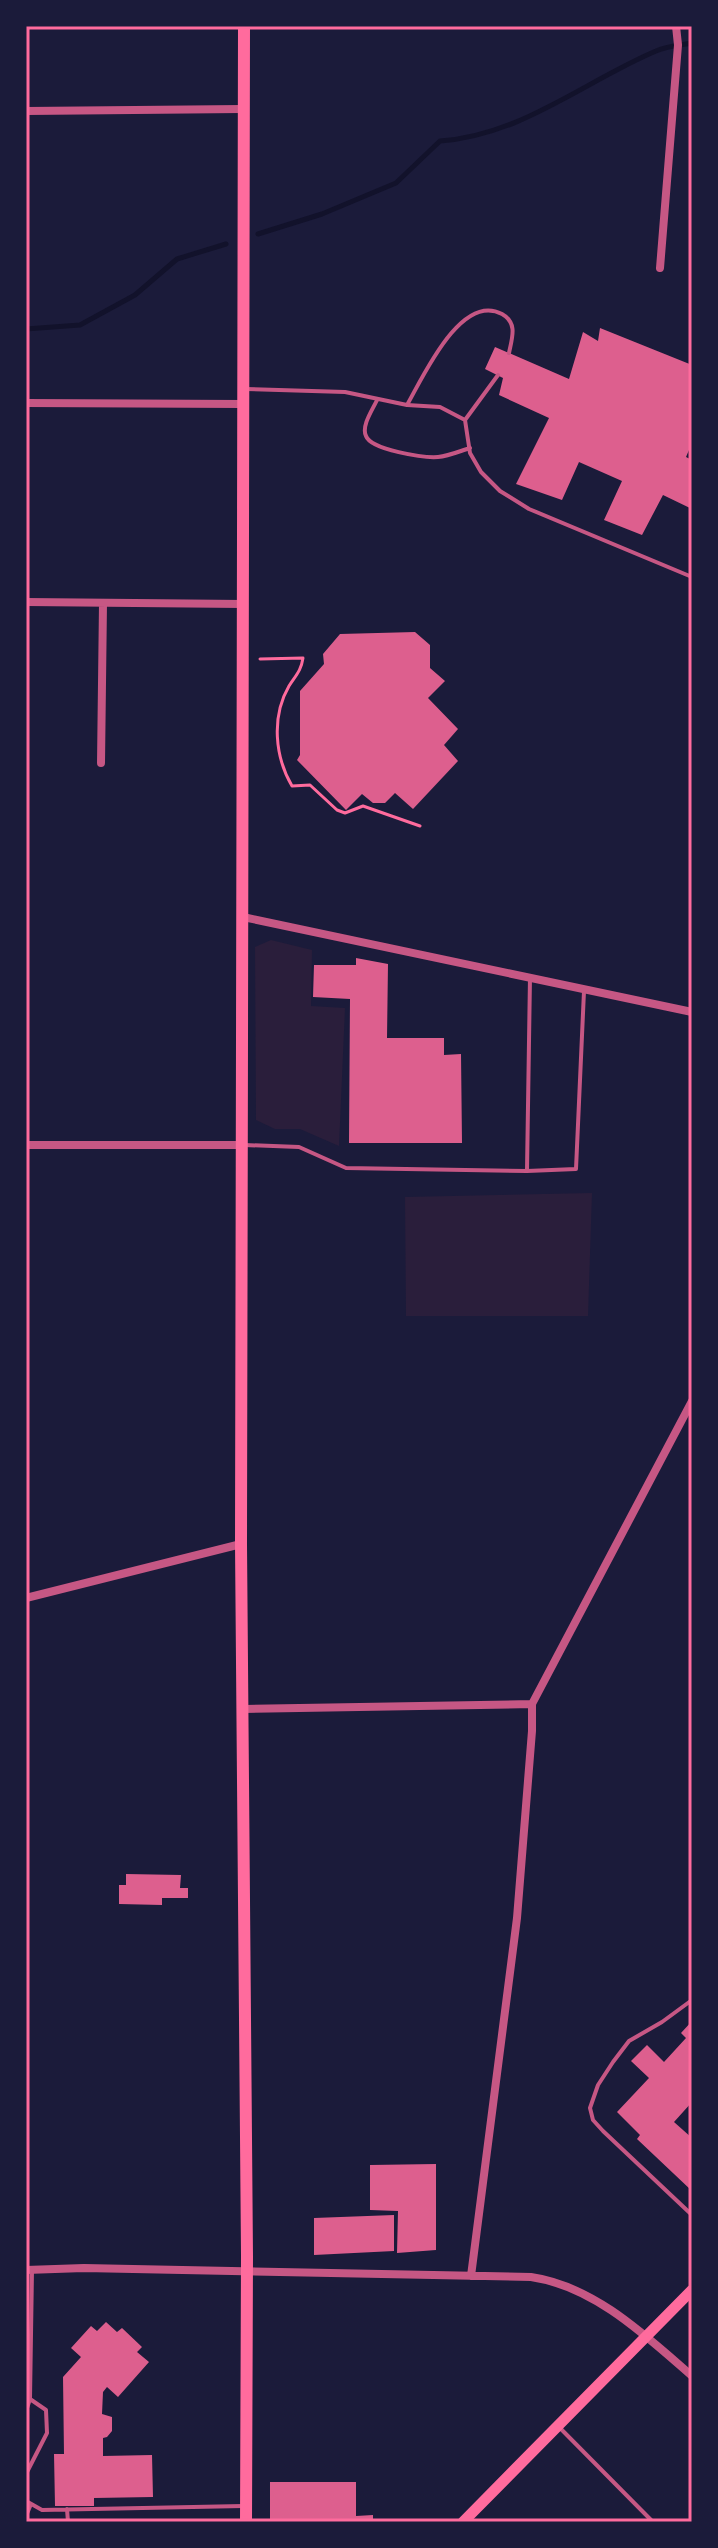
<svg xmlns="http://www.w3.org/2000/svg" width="718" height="2548" font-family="'DM Sans',sans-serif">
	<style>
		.green { fill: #2a1e3b }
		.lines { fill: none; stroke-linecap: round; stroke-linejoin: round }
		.stream { stroke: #12122b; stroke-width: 5 }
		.building { fill: #dd5f8e }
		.path { stroke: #ff6b9d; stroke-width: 3 }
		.service { stroke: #c65784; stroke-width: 4 }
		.minor { stroke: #c65784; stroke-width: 8 }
		.secondary { stroke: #ff6b9d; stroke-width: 11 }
		.primary { stroke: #ff6b9d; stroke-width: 12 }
		.neatline { fill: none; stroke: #ff6b9d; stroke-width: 3 }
	</style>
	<rect width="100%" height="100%" fill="#1b1b3a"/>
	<path class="green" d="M 271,940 L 312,950 L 311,1006 L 345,1008 L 339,1146 L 300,1129 L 275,1129 L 256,1120 L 255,947 Z
		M 592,1193 L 588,1316 L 406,1316 L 405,1197 Z"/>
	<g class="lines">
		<path class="stream" d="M 258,234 L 322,214 L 396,183 L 440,141 C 520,136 585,81 656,51 C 667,46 680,45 692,43
			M 26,329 L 80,325 L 135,295 L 177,259 L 226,244"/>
	</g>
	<path class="building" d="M 600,328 L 692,365 L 692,443 L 686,457 L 692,460 L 692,509 L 663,495 L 642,535 L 604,520 L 622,481 L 579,462 L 562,500 L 516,484 L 549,418 L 499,395 L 503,378 L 485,369 L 495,347 L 569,379 L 583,332 L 598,341 Z
		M 415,632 L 430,645 L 430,668 L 445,681 L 428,698 L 458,729 L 444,745 L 458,761 L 413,809 L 395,793 L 385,803 L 373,803 L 362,794 L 346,810 L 297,760 L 300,755 L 300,691 L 324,664 L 323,654 L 340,634 Z
		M 356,958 L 388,964 L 387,1038 L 444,1038 L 444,1055 L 461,1054 L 462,1143 L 349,1143 L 350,999 L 313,997 L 314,965 L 356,965 Z
		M 126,1874 L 181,1875 L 180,1888 L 188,1888 L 188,1898 L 162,1898 L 162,1905 L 119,1904 L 119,1885 L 126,1885 Z
		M 692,2021 L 692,2102 L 674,2122 L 692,2138 L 692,2191 L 637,2139 L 640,2135 L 617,2112 L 649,2078 L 631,2061 L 647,2045 L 664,2062 L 686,2038 L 681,2033 Z
		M 436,2164 L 436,2250 L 397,2253 L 398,2211 L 370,2210 L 370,2165 Z
		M 394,2215 L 394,2251 L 314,2255 L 314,2218 Z
		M 106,2322 L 117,2332 L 122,2328 L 142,2347 L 137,2352 L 149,2362 L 118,2397 L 107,2387 L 103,2392 L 102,2414 L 112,2417 L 112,2431 L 107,2437 L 103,2438 L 103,2456 L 152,2455 L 153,2497 L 94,2498 L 94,2506 L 55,2506 L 54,2454 L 64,2454 L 63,2377 L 81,2357 L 71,2348 L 91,2326 L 97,2331 Z
		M 270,2482 L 356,2482 L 356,2516 L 373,2515 L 373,2522 L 270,2522 Z"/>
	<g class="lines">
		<path class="path" d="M 260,659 L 303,658 C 301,671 296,675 289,686 C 271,717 275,757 292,786 L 310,785 L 337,810 L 345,813 L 363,806 L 420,826"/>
		<path class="service" d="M 245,389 L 345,392 L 407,405 C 423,377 461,292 502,314 C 518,323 512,338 509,353
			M 377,400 C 373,409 361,426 366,436 C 371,450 424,458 438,457 C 449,456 460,451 470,448
			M 407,405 L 440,407 L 465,420 L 498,375
			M 465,420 L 470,453 L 481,472 L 500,491 L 529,509 L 692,577
			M 244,1145 L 299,1147 L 346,1168 L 527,1171 L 576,1169 L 584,991
			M 527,1171 L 530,977
			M 692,2000 L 662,2022 L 629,2041 L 613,2062 L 598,2085 L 590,2108 L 593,2120 L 603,2131 L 692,2215
			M 26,2411 L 30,2399 L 32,2270
			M 559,2427 L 653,2522
			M 26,2474 L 47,2433 L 46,2410 L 30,2399
			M 26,2501 L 42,2510 L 243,2506
			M 67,2509 L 68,2522
			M 26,2516 L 31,2504"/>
		<path class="minor" d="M 26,111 L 242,109
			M 660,268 L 678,45 L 676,26
			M 26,403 L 243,404
			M 26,602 L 243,604
			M 101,763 L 103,603
			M 243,917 L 692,1012
			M 26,1145 L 241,1145
			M 26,1598 L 241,1544
			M 244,1709 L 532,1704
			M 26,2270 L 84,2268 L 531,2277 C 594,2286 646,2336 692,2376
			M 471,2276 L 517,1918 L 532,1731 L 532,1704 L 692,1401"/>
		<path class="secondary" d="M 463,2522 L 692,2290"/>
		<path class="primary" d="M 244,26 L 241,1544 L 247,2256 L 246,2522"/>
	</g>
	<rect width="718" height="2548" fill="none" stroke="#1b1b3a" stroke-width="56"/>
	<rect x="28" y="28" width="662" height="2492" class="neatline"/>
</svg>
